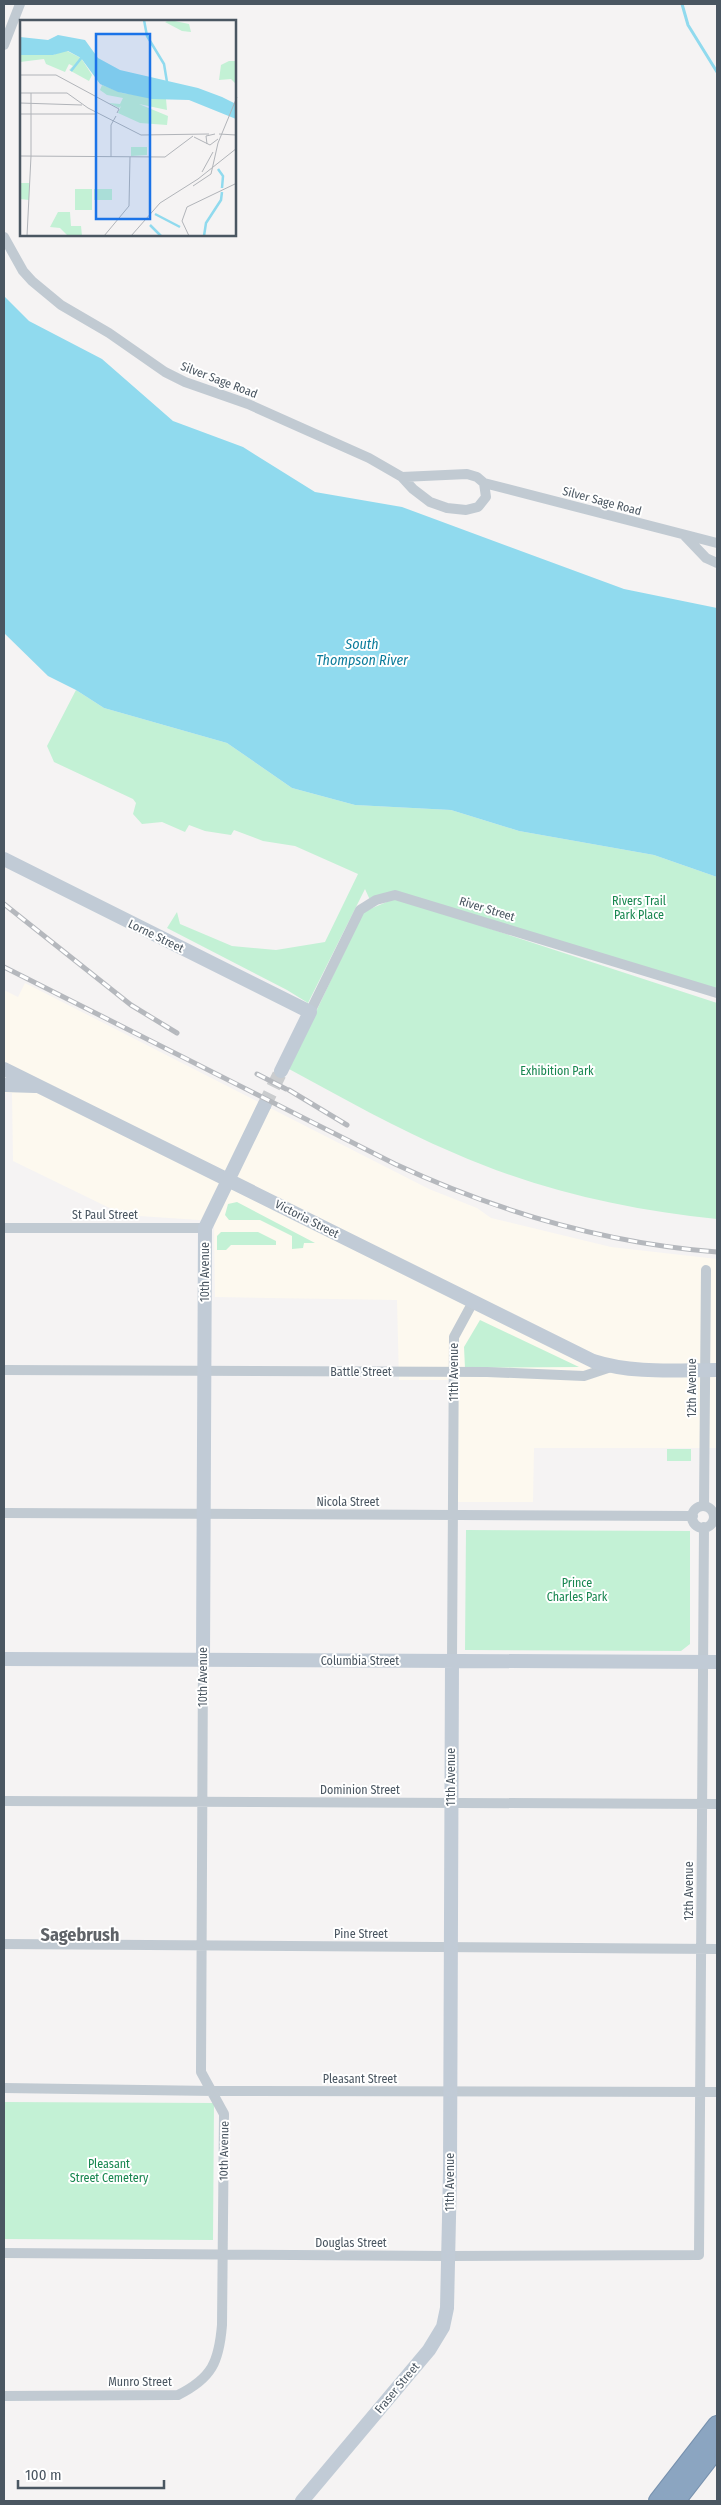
<svg xmlns="http://www.w3.org/2000/svg" width="721" height="2505" font-family="'Fira Sans Condensed',sans-serif">
	<style>
		.commercial { fill: #fdf9ef }
		.green { fill: #c3f1d5 }
		.water { fill: #90daee }
		.lines { fill: none; stroke-linecap: round; stroke-linejoin: round }
		.stream { stroke: #90daee; stroke-width: 3 }
		.secondary-tunnel { stroke: #caccce; stroke-width: 14; stroke-dasharray: 14 7; stroke-linecap: butt }
		.highway-casing { stroke: #7690ad; stroke-width: 20 }
		.street { stroke: #c1cad2; stroke-width: 10 }
		.secondary { stroke: #c1cbd6; stroke-width: 14 }
		.highway { stroke: #8ba5c1; stroke-width: 18 }
		.rail-casing { stroke: #b5b8bd; stroke-width: 5 }
		.rail { stroke: #fff; stroke-width: 3; stroke-dasharray: 9; stroke-linecap: butt }
		.labels { text-anchor: middle; stroke-width: 4; stroke-linejoin: round; paint-order: stroke }
		.street-label { font-size: 12px; fill: #4a5661; stroke: #fff }
		.park-label { font-size: 12px; fill: #17864f; stroke: #fff }
		.water-label { font-size: 14px; font-style: italic; fill: #0c7c9b; stroke: #fff }
		.district-label { font-size: 18px; font-weight: bold; fill: #5f6368; stroke: #fff }
		.inset-river { fill: none; stroke: #90daee; stroke-width: 2.5 }
		.inset-road { fill: none; stroke: #b1b4b9; stroke-width: 1 }
		.view { fill: #1a73e8; fill-opacity: 0.15; stroke: #1a73e8; stroke-width: 2.5 }
		.inset-edge { fill: none; stroke: #4a5661; stroke-width: 2.5 }
	</style>
	<rect width="100%" height="100%" fill="#f5f3f3"/>
	<path class="commercial" d="M 25,983 L 429,1189 L 477,1208 L 491,1218 L 611,1247 L 717,1259 L 717,1448 L 534,1448 L 533,1502 L 457,1502 L 455,1380 L 399,1380 L 397,1300 L 215,1297 L 214,1221 L 124,1215 L 13,1161 L 12,1093 L 4,1093 L 4,990 L 18,997 Z"/>
	<path class="green" d="M 76,690 L 104,708 L 227,743 L 292,788 L 355,805 L 451,810 L 519,831 L 654,855 L 717,877 L 717,989 L 395,891 L 370,900 L 365,889 L 308,1003 L 287,990 L 167,928 L 177,912 L 180,924 L 232,946 L 276,950 L 325,942 L 358,874 L 295,846 L 263,841 L 234,830 L 231,835 L 205,831 L 189,825 L 185,832 L 162,822 L 142,824 L 133,814 L 136,803 L 133,799 L 54,762 L 47,746 Z
		M 396,898 L 717,1003 L 717,1219 C 627,1210 538,1190 454,1153 C 397,1129 343,1098 289,1069 L 363,912 Z
		M 237,1202 L 315,1243 L 304,1243 L 303,1248 L 292,1249 L 292,1236 L 260,1220 L 229,1220 L 225,1215 L 228,1204 Z
		M 221,1232 L 258,1232 L 276,1241 L 276,1245 L 231,1245 L 226,1250 L 217,1250 L 217,1236 Z
		M 480,1320 L 579,1367 L 465,1368 L 464,1347 Z
		M 667,1449 L 691,1449 L 691,1461 L 667,1461 Z
		M 466,1530 L 690,1531 L 690,1644 L 681,1651 L 465,1650 Z
		M 4,2102 L 214,2103 L 213,2240 L 4,2239 Z"/>
	<path class="water" d="M 4,296 L 29,321 L 102,359 L 173,421 L 243,447 L 315,492 L 402,507 L 624,589 L 717,608 L 717,877 L 654,855 L 519,831 L 451,810 L 355,805 L 292,788 L 227,743 L 104,708 L 76,690 L 48,676 L 4,633 Z"/>
	<g class="lines">
		<path class="stream" d="M 682,4 L 688,25 L 717,72"/>
		<path class="secondary-tunnel" d="M 264,1106 L 281,1071"/>
		<g class="highway-casing">
			<path id="highway" d="M 658,2501 L 717,2425
				M 676,2501 L 717,2448"/>
		</g>
		<path class="street" d="M 4,45 L 20,4
			M 4,237 L 23,271 L 32,281 L 61,305 L 109,333 L 165,372 L 185,382 L 248,404 L 369,458 L 402,477 L 413,489 L 430,502 L 447,508 L 466,510 L 478,507 L 486,497 L 484,483 L 477,477 L 467,474 L 402,477
			M 484,483 L 717,543
			M 685,536 L 706,558 L 717,563
			M 310,1012 L 360,910 L 376,900 L 395,895 L 717,993
			M 4,1228 L 205,1228
			M 4,1370 L 487,1372 L 584,1376 L 611,1367
			M 704,1506 L 706,1270
			M692 1517a11 11 0 1 1 22 0a11 11 0 1 1-22 0Z
			M 4,1513 L 693,1516
			M 452,1661 L 454,1337 L 473,1302
			M 4,1801 L 717,1804
			M 4,1944 L 717,1949
			M 4,2088 L 213,2091 L 717,2092
			M 4,2253 L 449,2256 L 699,2255 L 704,1527
			M 4,2396 L 178,2395 C 212,2378 219,2362 222,2325 L 224,2114 L 201,2072 L 203,1660"/>
		<path class="secondary" d="M 4,859 L 310,1012 L 281,1071
			M 4,1069 L 593,1361 C 633,1374 676,1370 717,1370
			M 4,1085 L 35,1086
			M 4,1659 L 717,1662
			M 203,1660 L 205,1228 L 264,1106
			M 302,2501 L 429,2350 L 443,2327 L 447,2308 L 450,2173 L 452,1661"/>
		<use href="#highway" class="highway"/>
		<g class="rail-casing">
			<path id="rail" d="M 4,904 L 131,1005 L 177,1033
				M 4,967 L 395,1164 C 498,1212 604,1243 717,1252
				M 257,1074 L 286,1089
				M 289,1090 L 347,1125"/>
		</g>
		<use href="#rail" class="rail"/>
	</g>
	<g class="labels">
		<g class="street-label">
			<text transform="translate(219 380) rotate(21)" y="4">Silver Sage Road</text>
			<text transform="translate(602 501) rotate(15)" y="4">Silver Sage Road</text>
			<text transform="translate(487 909) rotate(17)" y="4">River Street</text>
			<text transform="translate(156 936) rotate(26)" y="4">Lorne Street</text>
			<text x="105" y="1219">St Paul Street</text>
			<text transform="translate(307 1219) rotate(27)" y="4">Victoria Street</text>
			<text transform="translate(205 1272) rotate(-90)" y="4">10th Avenue</text>
			<text x="361" y="1376">Battle Street</text>
			<text transform="translate(454 1372) rotate(-90)" y="4">11th Avenue</text>
			<text transform="translate(692 1388) rotate(-90)" y="4">12th Avenue</text>
			<text x="348" y="1506">Nicola Street</text>
			<text x="360" y="1665">Columbia Street</text>
			<text transform="translate(203 1677) rotate(-90)" y="4">10th Avenue</text>
			<text transform="translate(451 1777) rotate(-90)" y="4">11th Avenue</text>
			<text x="360" y="1794">Dominion Street</text>
			<text transform="translate(689 1891) rotate(-90)" y="4">12th Avenue</text>
			<text x="361" y="1938">Pine Street</text>
			<text x="360" y="2083">Pleasant Street</text>
			<text transform="translate(224 2151) rotate(-89)" y="4">10th Avenue</text>
			<text transform="translate(450 2182) rotate(-90)" y="4">11th Avenue</text>
			<text x="351" y="2247">Douglas Street</text>
			<text x="140" y="2386">Munro Street</text>
			<text transform="translate(397 2388) rotate(-50)" y="4">Fraser Street</text>
		</g>
		<g class="park-label">
			<text x="639" y="905">Rivers Trail<tspan x="639" dy="14">Park Place</tspan></text>
			<text x="557" y="1075">Exhibition Park</text>
			<text x="577" y="1587">Prince<tspan x="577" dy="14">Charles Park</tspan></text>
			<text x="109" y="2168">Pleasant<tspan x="109" dy="14">Street Cemetery</tspan></text>
		</g>
		<g class="water-label">
			<text x="362" y="649">South<tspan x="362" dy="16">Thompson River</tspan></text>
		</g>
		<g class="district-label">
			<text x="80" y="1941">Sagebrush</text>
		</g>
	</g>
	<g transform="translate(20 20)">
		<rect width="216" height="216" fill="#f5f3f3"/>
		<path d="M 150,0 L 169,4 L 171,12 L 162,11 L 145,2 ZM 45,30 L 61,38 L 72,55 L 69,61 L 49,50 L 53,46 L 49,44 L 45,52 L 26,44 L 24,39 L 0,42 L 0,35 L 33,35 ZM 209,41 L 216,41 L 216,64 L 211,59 L 199,60 L 201,45 ZM 82,65 L 102,73 L 146,79 L 147,90 L 119,84 L 148,96 L 147,105 L 120,103 L 98,93 L 101,86 L 99,88 L 89,83 L 100,84 L 103,78 L 87,75 L 80,70 ZM 111,127 L 127,127 L 127,135 L 111,136 ZM 1,163 L 9,163 L 9,180 L 0,179 ZM 55,169 L 72,169 L 72,190 L 55,190 ZM 74,169 L 92,169 L 92,180 L 74,180 ZM 38,192 L 50,192 L 51,206 L 61,206 L 62,216 L 48,216 L 40,208 L 30,207 Z" fill="#c3f1d5"/>
		<path d="M 38,15 L 65,20 L 78,38 L 100,50 L 178,68 L 202,77 L 216,84 L 216,99 L 169,80 L 132,79 L 98,72 L 80,64 L 61,38 L 48,31 L 33,35 L 0,35 L 0,17 L 28,20 Z" fill="#90daee"/>
		<path class="inset-river" d="M 124,0 L 127,16 L 144,44 L 147,62M 51,51 L 62,37M 198,149 L 203,156 L 202,168M 135,194 L 160,207M 130,205 L 141,216M 184,216 L 186,203 L 201,180 L 202,172"/>
		<path class="inset-road" d="M 0,55 L 36,55 L 99,89 L 97,93M 0,73 L 47,73 L 68,88 L 121,115 L 189,114M 0,83 L 62,85M 0,94 L 76,94M 199,114 L 216,115M 174,117 L 190,125 L 198,119M 187,124 L 186,116 L 195,114M 0,136 L 145,137 L 173,116M 11,136 L 11,73M 91,137 L 91,105 L 96,96M 182,152 L 193,132M 173,166 L 191,154 L 198,123 L 217,77M 7,216 L 11,136M 84,216 L 109,186 L 110,137M 111,216 L 140,183 L 178,159 L 217,128M 169,216 L 162,201 L 167,187 L 217,163"/>
		<path class="view" d="M 76,14 L 130,14 L 130,199 L 76,199 Z"/>
		<rect width="216" height="216" class="inset-edge"/>
	</g>
	<rect width="721" height="2505" fill="none" stroke="#4a5661" stroke-width="10"/>
	<path d="M18 2480v8h146v-8" fill="none" stroke="#4a5661" stroke-width="2.5"/>
	<text x="25" y="2480" font-size="15" fill="#4a5661" stroke="#ffffff" stroke-width="4" paint-order="stroke">100 m</text>
</svg>
